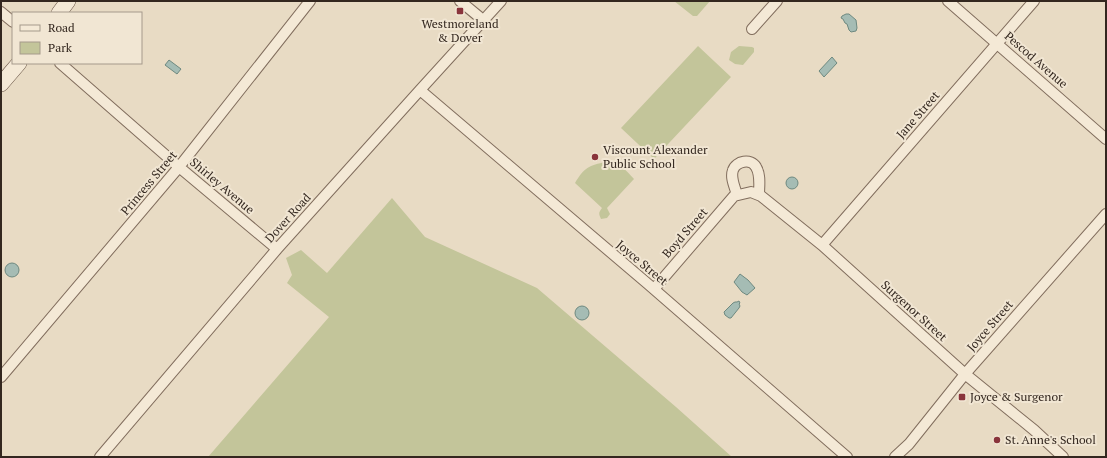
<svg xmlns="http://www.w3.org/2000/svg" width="1107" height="458" font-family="'PT Serif',serif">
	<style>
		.green { fill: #c3c59a }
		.water { fill: #a5bcb4; stroke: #6e8980 }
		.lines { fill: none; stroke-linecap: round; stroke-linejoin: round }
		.street-casing { stroke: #816d5d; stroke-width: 12 }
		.secondary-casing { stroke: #634f40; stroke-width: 16 }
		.street { stroke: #f4e9d6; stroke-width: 10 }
		.secondary { stroke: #f4e9d6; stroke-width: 15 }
		.poi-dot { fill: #89343b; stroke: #f1e6d3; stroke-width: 1.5 }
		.labels { text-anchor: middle; stroke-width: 4; stroke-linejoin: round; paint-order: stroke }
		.poi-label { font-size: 12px; fill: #33271f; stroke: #f1e6d3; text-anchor: start }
		.street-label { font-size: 12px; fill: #33271f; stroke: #f1e6d3 }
	</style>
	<rect width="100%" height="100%" fill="#e8dbc4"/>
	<path class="green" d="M 674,1 L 710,1 L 697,16 L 693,16 Z
		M 698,46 L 731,77 L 654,159 L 621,128 Z
		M 739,46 L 752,47 L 754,48 L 754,52 L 743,65 L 735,64 L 729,60 L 731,52 Z
		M 606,162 C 620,163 625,169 634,179 L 607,208 L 610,214 L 607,218 L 601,219 C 599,214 598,213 602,208 L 575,183 C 584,168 589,165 606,162 Z
		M 392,198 L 425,237 L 537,288 L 676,407 L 732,457 L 208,457 L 329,317 L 287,283 L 292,275 L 286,258 L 301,250 L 327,273 Z"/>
	<path class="water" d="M 846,14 L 849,14 L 856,20 L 857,28 L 856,31 L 851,32 L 849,30 L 847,24 L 845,23 L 843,19 L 841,18 L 842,16 Z
		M 832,57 L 837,63 L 824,77 L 819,71 Z
		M 169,60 L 181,69 L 177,74 L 165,65 Z
		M786 183a6 6 0 1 1 12 0a6 6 0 1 1-12 0Z
		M5 270a7 7 0 1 1 14 0a7 7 0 1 1-14 0Z
		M 740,274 L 748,280 L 755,288 L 747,295 L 742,292 L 734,282 Z
		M 739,301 L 740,303 L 739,304 L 740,306 L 739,308 L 731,318 L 729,318 L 725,315 L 724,312 L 733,303 L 735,302 L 737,302 Z
		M575 313a7 7 0 1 1 14 0a7 7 0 1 1-14 0Z"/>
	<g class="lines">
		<g class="street-casing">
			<path id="street" d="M 460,1 L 483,20
				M 948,1 L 1106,139
				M 1,12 L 13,22
				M 752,29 L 777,1
				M 60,63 L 179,167 L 277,249
				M 420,90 L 648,284 L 847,457
				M 737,195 C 735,187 730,178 733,170 C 736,161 751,158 756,167 C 761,175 759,186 759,195
				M 822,245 L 1034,1
				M 654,289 L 734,196 L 751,192 L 761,196 L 822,245 L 965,374 L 1034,430 L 1063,457
				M 1,377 L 179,167 L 310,1
				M 100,457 L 277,249 L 420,90 L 501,1
				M 895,457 L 909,444 L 965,374 L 1106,214"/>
		</g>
		<g class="secondary-casing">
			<path id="secondary" d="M 59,13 L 68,1
				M 1,84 L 19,63"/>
		</g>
		<use href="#street" class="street"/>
		<use href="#secondary" class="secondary"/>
	</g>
	<g class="poi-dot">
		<rect x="456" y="7" width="8" height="8" rx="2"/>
		<circle cx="595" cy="157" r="4"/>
		<rect x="958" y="393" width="8" height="8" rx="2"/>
		<circle cx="997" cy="440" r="4"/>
	</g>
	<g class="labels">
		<g class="poi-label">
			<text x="460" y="28" text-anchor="middle">Westmoreland<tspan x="460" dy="14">&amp; Dover</tspan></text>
			<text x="603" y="154">Viscount Alexander<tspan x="603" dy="14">Public School</tspan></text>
			<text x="970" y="401">Joyce &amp; Surgenor</text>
			<text x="1005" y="444">St. Anne's School</text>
		</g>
		<g class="street-label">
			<text transform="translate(1036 60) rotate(41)" y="4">Pescod Avenue</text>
			<text transform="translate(918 115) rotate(-49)" y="4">Jane Street</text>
			<text transform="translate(149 183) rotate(-50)" y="4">Princess Street</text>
			<text transform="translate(222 186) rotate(40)" y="4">Shirley Avenue</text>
			<text transform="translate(288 218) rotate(-48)" y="4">Dover Road</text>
			<text transform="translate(685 233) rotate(-49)" y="4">Boyd Street</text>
			<text transform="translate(642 263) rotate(40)" y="4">Joyce Street</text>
			<text transform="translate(914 311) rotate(42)" y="4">Surgenor Street</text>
			<text transform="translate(990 326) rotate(-49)" y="4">Joyce Street</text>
		</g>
	</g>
	<rect width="1107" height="458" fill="none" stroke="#33271f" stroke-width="4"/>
	<rect x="12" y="12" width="130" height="52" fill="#f1e6d3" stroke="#a59a8b"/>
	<rect x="20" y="25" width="20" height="6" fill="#f4e9d6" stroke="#a59a8b"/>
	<text x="48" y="32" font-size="12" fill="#33271f">Road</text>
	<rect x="20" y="42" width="20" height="12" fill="#c3c59a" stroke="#a59a8b"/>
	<text x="48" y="52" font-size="12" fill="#33271f">Park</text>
</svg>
